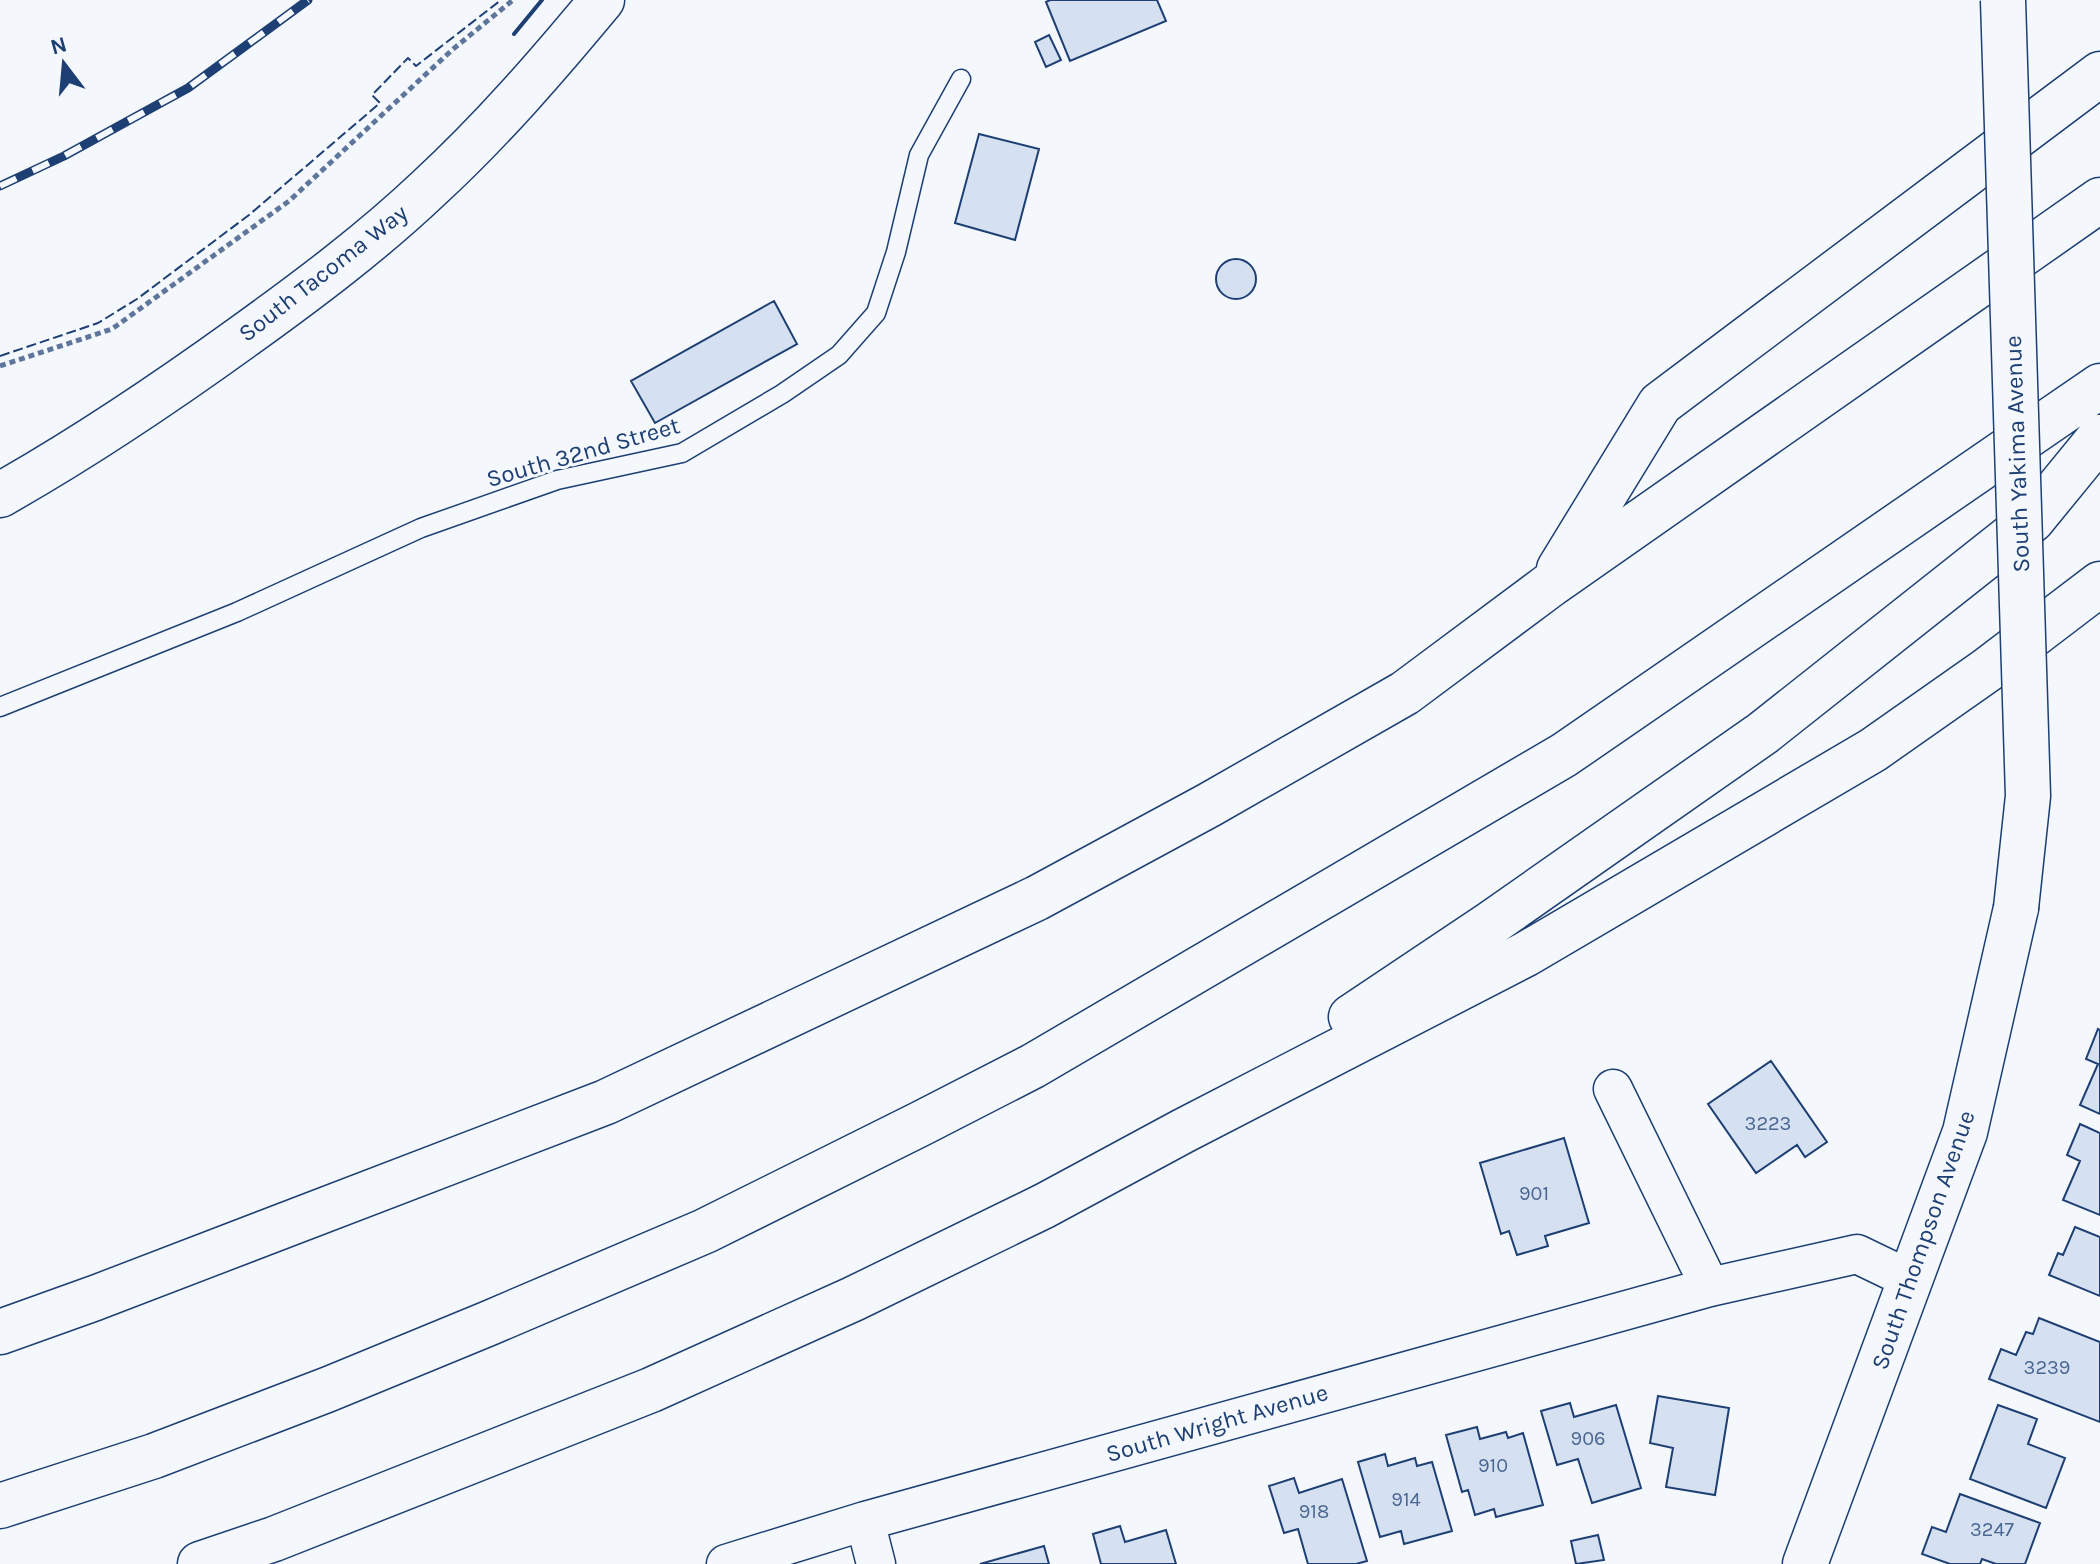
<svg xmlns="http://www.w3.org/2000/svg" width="2100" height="1564" font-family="Karla,sans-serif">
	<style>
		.building { fill: #d5e0f0; stroke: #1d3f73; stroke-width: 2 }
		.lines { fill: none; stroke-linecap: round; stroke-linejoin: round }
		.service-casing { stroke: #1d3f73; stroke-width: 21 }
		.minor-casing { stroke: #1d3f73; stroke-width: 41 }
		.secondary-casing { stroke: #1d3f73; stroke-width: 47 }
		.motorway-casing { stroke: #1d3f73; stroke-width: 47 }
		.path { stroke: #5e769c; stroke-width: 5; stroke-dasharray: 6 4; stroke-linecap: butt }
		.service { stroke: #f4f7fb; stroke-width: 18 }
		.minor { stroke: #f4f7fb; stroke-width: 38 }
		.secondary { stroke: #f4f7fb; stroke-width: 44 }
		.motorway { stroke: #f4f7fb; stroke-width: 44 }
		.rail-casing { stroke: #1d3f73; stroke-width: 9 }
		.rail { stroke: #f4f7fb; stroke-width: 6; stroke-dasharray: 18; stroke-linecap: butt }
		.secondary-bridge-casing { stroke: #1d3f73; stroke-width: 47; stroke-linecap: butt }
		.secondary-bridge { stroke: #f4f7fb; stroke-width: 44 }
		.fence { stroke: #1d3f73; stroke-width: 2; stroke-dasharray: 10 4; stroke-linecap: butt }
		.wall { stroke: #1d3f73; stroke-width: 4 }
		.labels { text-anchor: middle; stroke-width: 6; stroke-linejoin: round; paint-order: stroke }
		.number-label { font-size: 20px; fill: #4b6792 }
		.street-label { font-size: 24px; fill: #1d3f73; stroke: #f4f7fb }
	</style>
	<rect width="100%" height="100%" fill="#f4f7fb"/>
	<path class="building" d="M 1050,0 L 1157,0 L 1166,21 L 1070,61 L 1046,2 Z
		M 1049,35 L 1061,60 L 1046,67 L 1035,42 Z
		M 979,134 L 1039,149 L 1015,240 L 955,223 Z
		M1216 279a20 20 0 1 1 40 0a20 20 0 1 1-40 0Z
		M 774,301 L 797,344 L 655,423 L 631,381 Z
		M 2098,1029 L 2100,1030 L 2100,1114 L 2080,1105 L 2098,1064 L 2086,1059 Z
		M 1771,1061 L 1827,1142 L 1805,1157 L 1797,1145 L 1756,1173 L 1708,1104 Z
		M 2080,1124 L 2100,1133 L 2100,1215 L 2063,1200 L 2080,1161 L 2067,1155 Z
		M 1564,1138 L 1589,1223 L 1545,1236 L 1548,1246 L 1517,1255 L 1509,1231 L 1501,1234 L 1480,1163 Z
		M 2075,1227 L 2100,1237 L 2100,1296 L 2049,1275 L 2058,1253 L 2063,1255 Z
		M 2039,1318 L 2100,1342 L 2100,1422 L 1989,1379 L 2001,1349 L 2016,1355 L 2026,1332 L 2033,1334 Z
		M 1658,1396 L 1729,1408 L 1715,1495 L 1666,1487 L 1673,1448 L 1650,1443 Z
		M 1570,1403 L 1574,1417 L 1616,1405 L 1641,1488 L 1592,1503 L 1578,1459 L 1557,1465 L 1541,1411 Z
		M 1998,1405 L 2037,1419 L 2028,1444 L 2065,1458 L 2046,1508 L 1970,1479 Z
		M 1477,1427 L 1480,1439 L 1506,1432 L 1508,1438 L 1523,1433 L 1543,1505 L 1496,1517 L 1494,1509 L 1475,1515 L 1468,1490 L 1462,1492 L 1446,1435 Z
		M 1385,1454 L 1388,1466 L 1415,1458 L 1417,1466 L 1432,1462 L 1452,1531 L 1404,1544 L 1401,1531 L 1380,1537 L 1358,1462 Z
		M 1294,1478 L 1299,1493 L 1342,1479 L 1367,1561 L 1356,1564 L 1308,1564 L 1298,1529 L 1284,1533 L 1269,1486 Z
		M 1960,1494 L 2040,1523 L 2025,1564 L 1996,1564 L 1982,1559 L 1980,1564 L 1950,1564 L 1922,1554 L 1932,1527 L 1946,1532 Z
		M 1120,1526 L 1125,1542 L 1166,1530 L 1176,1564 L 1101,1564 L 1093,1534 Z
		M 1598,1535 L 1604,1560 L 1576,1564 L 1571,1541 Z
		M 1044,1546 L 1049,1564 L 980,1564 Z"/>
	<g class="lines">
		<g class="service-casing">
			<path id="service" d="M 0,707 L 237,612 L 421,528 L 557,480 L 682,453 L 782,394 L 839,355 L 876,313 L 896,252 L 919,155 L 961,79"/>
		</g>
		<g class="minor-casing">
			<path id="minor" d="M 1613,1089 L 1710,1287
				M 865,1521 L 876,1564
				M 726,1564 L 865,1521 L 1710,1287 L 1857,1254 L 1911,1280"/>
		</g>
		<g class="secondary-casing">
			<path id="secondary" d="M 0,495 C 85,447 165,393 244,336 C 308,290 372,242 429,188 C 492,130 548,65 602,0
				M 1805,1564 L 1965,1132 L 2016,908"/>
		</g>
		<g class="motorway-casing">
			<path id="motorway" d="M 1559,569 L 1660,404 L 2100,74
				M 1351,1017 L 1490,924 L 1763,733 L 2032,520 L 2100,437
				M 0,1332 L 95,1298 L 606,1102 L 1037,898 L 1209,805 L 1405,693 L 1550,585 L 2100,200
				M 0,1506 L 154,1456 L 329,1389 L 487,1324 L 705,1231 L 920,1124 L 1033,1066 L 1564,755 L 2100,386
				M 200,1564 L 274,1539 L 651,1390 L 853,1299 L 1044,1206 L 1183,1131 L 1526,954 L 1873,750 L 1987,670 L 2100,584"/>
		</g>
		<path class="path" d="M 0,366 L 112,329 L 289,201 L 452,50 L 513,0"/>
		<use href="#service" class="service"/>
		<use href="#minor" class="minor"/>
		<use href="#secondary" class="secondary"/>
		<use href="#motorway" class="motorway"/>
		<g class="rail-casing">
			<path id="rail" d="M 0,186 L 64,156 L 188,88 L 308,0"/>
		</g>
		<use href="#rail" class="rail"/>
		<g class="secondary-bridge-casing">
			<path id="secondary-bridge" d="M 2003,0 L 2028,796 L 2016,908"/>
		</g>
		<use href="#secondary-bridge" class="secondary-bridge"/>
		<path class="fence" d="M 0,356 L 98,323 L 137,299 L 249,215 L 380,103 L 372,95 L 408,58 L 416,66 L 501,0"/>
		<path class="wall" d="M 514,34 L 542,0"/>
	</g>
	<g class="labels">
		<g class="number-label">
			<text x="1768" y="1130">3223</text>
			<text x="1534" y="1200">901</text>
			<text x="2047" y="1374">3239</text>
			<text x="1588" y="1445">906</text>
			<text x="1493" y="1472">910</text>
			<text x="1406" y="1506">914</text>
			<text x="1314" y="1518">918</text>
			<text x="1992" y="1536">3247</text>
		</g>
		<g class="street-label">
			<text transform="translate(323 273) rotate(-38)" y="8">South Tacoma Way</text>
			<text transform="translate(583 452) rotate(-16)" y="8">South 32nd Street</text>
			<text transform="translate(2017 454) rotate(-92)" y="8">South Yakima Avenue</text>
			<text transform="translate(1923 1240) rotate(-71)" y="8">South Thompson Avenue</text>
			<text transform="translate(1217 1423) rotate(-16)" y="8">South Wright Avenue</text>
		</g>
	</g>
	<g transform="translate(64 64) rotate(344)" stroke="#f4f7fb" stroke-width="6" paint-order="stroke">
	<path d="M0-6L14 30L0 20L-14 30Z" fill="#1d3f73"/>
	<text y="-12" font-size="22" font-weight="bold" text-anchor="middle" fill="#1d3f73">N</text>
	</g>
</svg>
